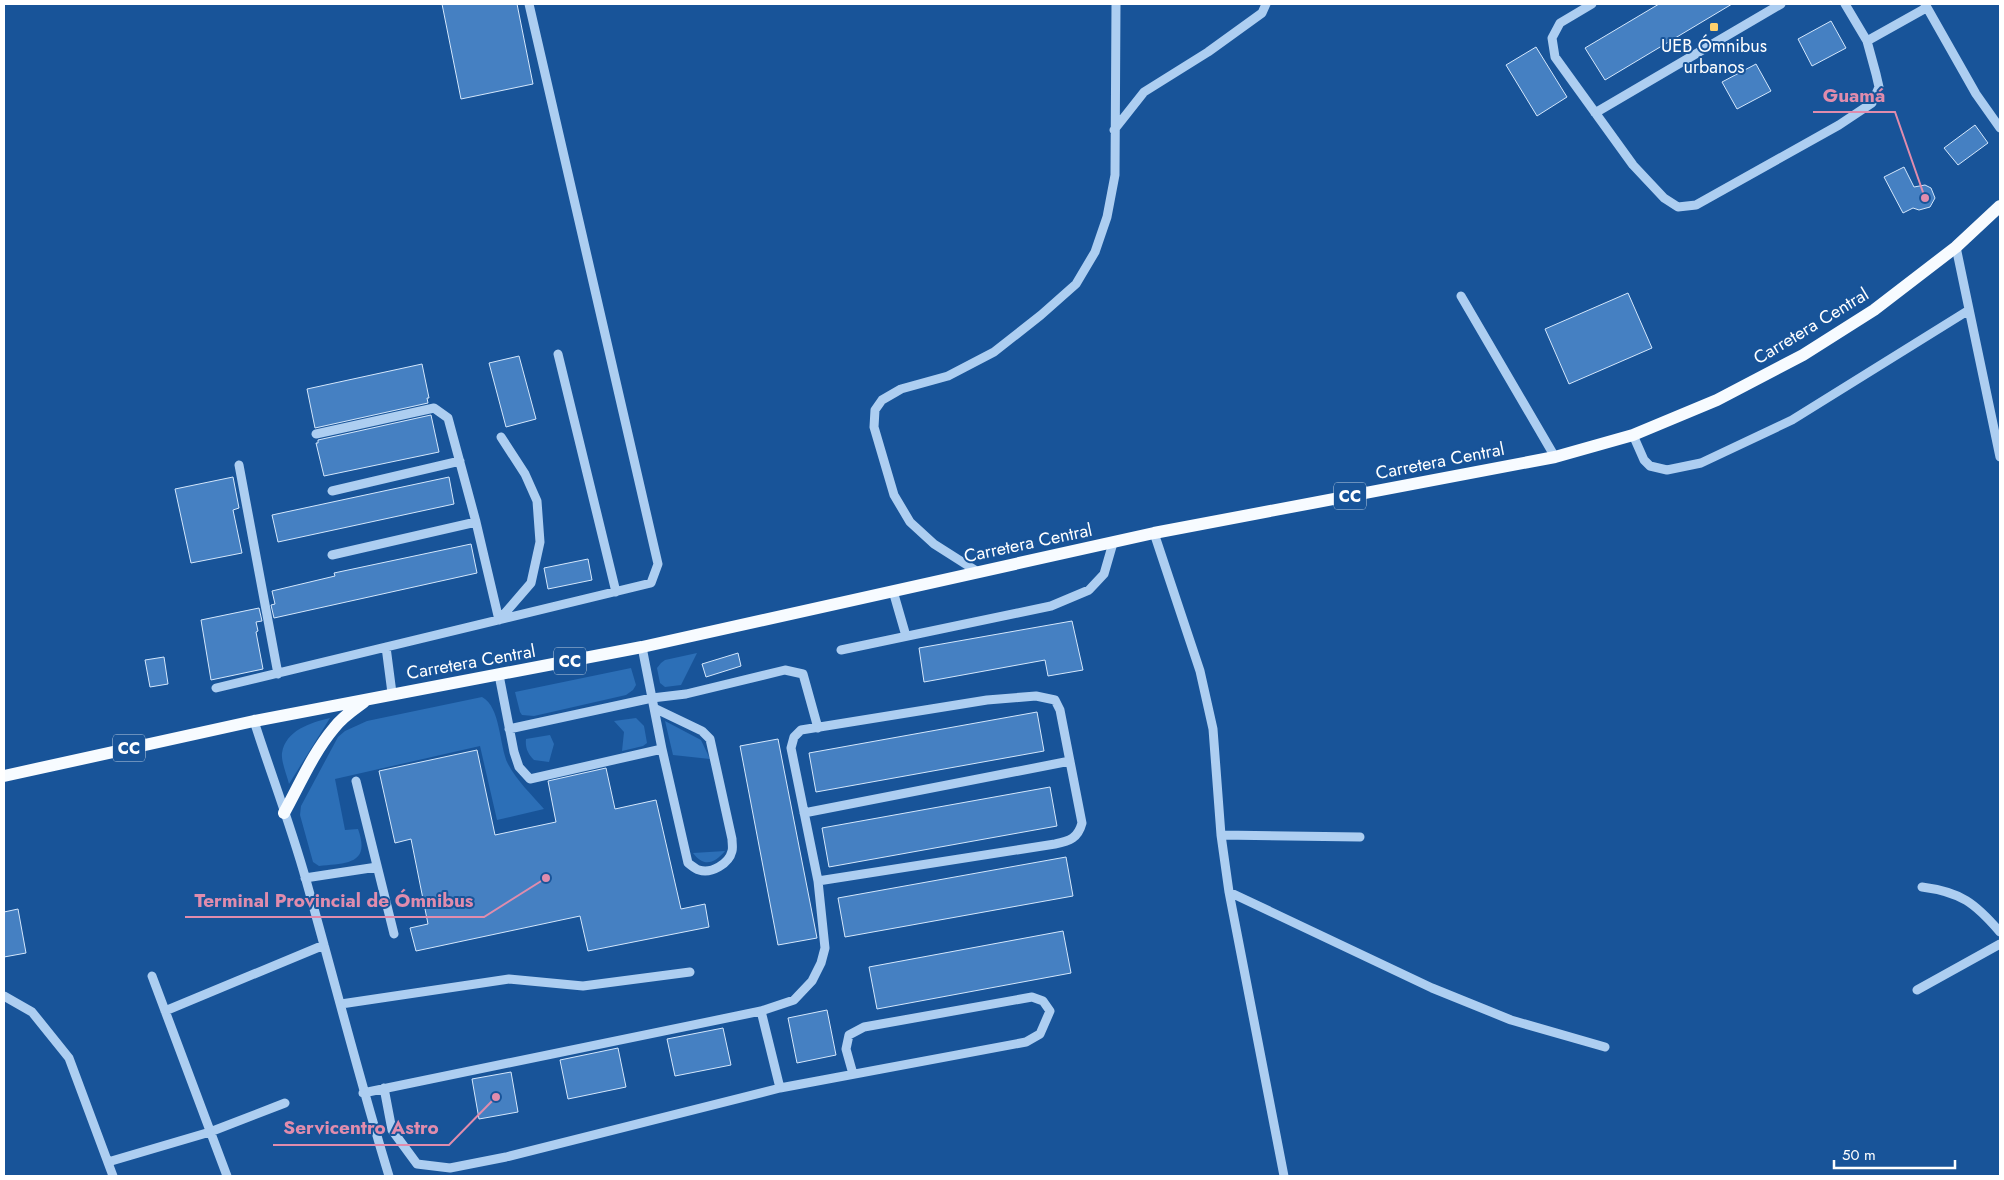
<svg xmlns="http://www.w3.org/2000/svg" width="2004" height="1180" font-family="Jost,sans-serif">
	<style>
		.green { fill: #2c6fb7 }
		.building { fill: #4580c2; stroke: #d4e7fc }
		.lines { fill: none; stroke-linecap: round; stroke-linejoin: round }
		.minor { stroke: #adcef1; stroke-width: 9 }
		.major { stroke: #f7fbff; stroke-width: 12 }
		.poi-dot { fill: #ffd16d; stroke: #185499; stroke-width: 2 }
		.labels { text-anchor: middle; stroke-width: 4; stroke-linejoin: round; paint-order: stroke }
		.shield { fill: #185499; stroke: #bacce0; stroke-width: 1 }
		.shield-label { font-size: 16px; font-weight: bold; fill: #fff }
		.poi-label { font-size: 18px; fill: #fff; stroke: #185499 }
		.street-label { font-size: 18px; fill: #fff; stroke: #185499 }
		.leader { fill: none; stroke: #e08cad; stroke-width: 2 }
		.callout-dot { fill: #e08cad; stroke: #185499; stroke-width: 2 }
		.callout-label { font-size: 19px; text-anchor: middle; font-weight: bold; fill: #e08cad; stroke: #185499; stroke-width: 4; stroke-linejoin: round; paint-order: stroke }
	</style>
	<rect width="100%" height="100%" fill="#185499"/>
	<path class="green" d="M 697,653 L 681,685 L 665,687 L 660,683 L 657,668 L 661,663 L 665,660 Z
		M 631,668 L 636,685 L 633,690 L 626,695 L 534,716 L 522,715 L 520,712 L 515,692 Z
		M 482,697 C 501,707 499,746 508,764 C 517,781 532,795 544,809 L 497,820 L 480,746 L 335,779 L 345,830 L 358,829 C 371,865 346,863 319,866 L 313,862 L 300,815 L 301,806 L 338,737 L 345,731 L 367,721 Z
		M 330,718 L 289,784 C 287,775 281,762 282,753 C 286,730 310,723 330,718 Z
		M 636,718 L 644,726 L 647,743 L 643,746 L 622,751 L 624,732 L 614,721 Z
		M 665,721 L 701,740 L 710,759 L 673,755 Z
		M 550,735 L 554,744 L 549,762 L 534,760 C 528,754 525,748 526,739 Z
		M 725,851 C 715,863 704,868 693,853 Z"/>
	<path class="building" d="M 442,4 L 517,4 L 533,84 L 461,99 Z
		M 1659,4 L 1732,4 L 1605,80 L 1585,48 Z
		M 1831,21 L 1846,48 L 1812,66 L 1798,39 Z
		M 1536,47 L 1567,97 L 1537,116 L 1506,65 Z
		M 1756,64 L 1771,91 L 1737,109 L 1722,82 Z
		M 1975,125 L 1988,143 L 1958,165 L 1944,148 Z
		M 1904,167 L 1914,187 L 1925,185 L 1931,188 L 1935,198 L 1930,207 L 1919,210 L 1913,208 L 1903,213 L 1884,177 Z
		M 1628,293 L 1652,348 L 1569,384 L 1545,329 Z
		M 519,356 L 536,419 L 506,427 L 489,363 Z
		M 422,364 L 429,398 L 427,398 L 428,403 L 315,428 L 307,389 Z
		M 431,415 L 439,452 L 324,476 L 316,443 L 318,443 L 318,440 Z
		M 233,477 L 239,508 L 233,510 L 242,553 L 191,563 L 175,489 Z
		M 449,477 L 454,504 L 278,542 L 272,515 Z
		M 471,544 L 477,573 L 274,618 L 271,605 L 275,604 L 272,591 L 335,576 L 334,573 Z
		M 588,559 L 592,580 L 548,589 L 544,568 Z
		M 259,608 L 262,621 L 256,622 L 258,631 L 256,632 L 263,669 L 211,680 L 201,620 Z
		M 1072,621 L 1083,670 L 1048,676 L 1045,660 L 924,682 L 919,648 Z
		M 738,653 L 741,666 L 706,677 L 702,664 Z
		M 164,657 L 168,684 L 150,687 L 145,660 Z
		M 1037,712 L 1044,751 L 816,792 L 809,753 Z
		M 778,739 L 817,938 L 778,945 L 740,746 Z
		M 477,750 L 495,835 L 556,822 L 548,781 L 606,768 L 615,809 L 656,800 L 681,909 L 705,904 L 709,927 L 588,951 L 580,916 L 416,951 L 410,928 L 428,924 L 411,839 L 395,843 L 379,771 Z
		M 1050,787 L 1057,826 L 829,867 L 822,828 Z
		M 1066,857 L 1073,896 L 845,937 L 838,898 Z
		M 18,909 L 26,953 L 4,957 L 4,912 Z
		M 1063,931 L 1071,973 L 877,1009 L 869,967 Z
		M 827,1010 L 836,1055 L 797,1063 L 788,1018 Z
		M 723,1028 L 731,1065 L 675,1076 L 667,1039 Z
		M 618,1048 L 626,1087 L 568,1099 L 560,1060 Z
		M 511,1072 L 518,1112 L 479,1119 L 472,1079 Z"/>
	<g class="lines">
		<path class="minor" d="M 1592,4 L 1560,23 L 1552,38 L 1555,57 L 1633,165 L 1664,198 L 1678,207 L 1696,205 L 1839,125 L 1872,103 L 1879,87 L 1876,74 L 1867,41 L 1845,4
			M 1925,4 L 1976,94 L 2000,128
			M 1867,41 L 1926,8
			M 1595,113 L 1781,4
			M 1114,130 L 1144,92 L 1208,52 L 1262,13 L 1266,4
			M 1956,247 L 2000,457
			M 1461,296 L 1555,457
			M 558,354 L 616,592
			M 316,434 L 434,408 L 448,418 L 476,522 L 499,620
			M 1633,435 L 1644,460 L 1650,466 L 1667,470 L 1701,463 L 1792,420 L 1969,310
			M 239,465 L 278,674
			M 332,491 L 460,461
			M 1154,533 L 1200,671 L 1213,729 L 1221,835 L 1229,892 L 1284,1176
			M 332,555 L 476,522
			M 978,572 L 934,544 L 910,522 L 894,495 L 874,427 L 875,410 L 882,400 L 901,389 L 948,376 L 994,352 L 1041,315 L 1076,284 L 1095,252 L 1107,217 L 1115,175 L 1116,4
			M 893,591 L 906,636
			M 499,620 L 531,583 L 540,542 L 537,501 L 525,474 L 501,437
			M 386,647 L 392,693
			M 642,647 L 662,749 L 688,863 C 691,865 695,869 699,870 C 711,874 729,864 732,851 C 733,848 732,843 732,839 L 710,739 L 702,731 L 654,708
			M 841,650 L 1051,606 L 1089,590 L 1104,574 L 1113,543
			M 499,675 L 514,752 L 519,767 L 530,779 L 662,749
			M 216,688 L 651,583 L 658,564 L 529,4
			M 1036,696 L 1055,700 L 1060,710 L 1082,823 C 1078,838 1070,841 1055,844 L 818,881 L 791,748 L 794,737 L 801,730 L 987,700 Z
			M 254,721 C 271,774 291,826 306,880 C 334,979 359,1078 389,1176
			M 509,729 L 652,698 L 686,694 L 785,670 L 803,674 L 818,728
			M 356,781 L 394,934
			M 804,813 L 1070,761
			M 1221,835 L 1360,837
			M 305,878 L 377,867
			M 1922,887 C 1961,892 1975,903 2000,932
			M 1229,892 L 1432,988 L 1511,1020 L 1605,1047
			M 152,976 L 227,1176
			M 1917,990 L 2000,944
			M 4,996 L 32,1012 L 69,1058 L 113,1176
			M 341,1004 L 509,979 L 583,986 L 690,972
			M 165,1011 L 324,945
			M 384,1088 L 392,1130 L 417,1164 L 450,1168 L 506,1157 L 780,1088 L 761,1011
			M 780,1088 L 1026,1042 L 1040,1034 L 1050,1011 L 1043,1001 L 1032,997 L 864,1027 L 849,1035 L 846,1049 L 853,1074
			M 363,1093 L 761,1011 L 794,1000 L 812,981 L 821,963 L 825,948 L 818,881
			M 108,1162 L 210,1132 L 285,1103"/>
		<path class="major" d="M 4,776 L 254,721 L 642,647 L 1154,533 L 1555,457 L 1633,435 L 1717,400 L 1803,355 L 1874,310 L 1956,247 L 2000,206
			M 284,813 C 300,784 313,753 334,728 C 342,717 353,710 364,702"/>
	</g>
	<rect class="poi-dot" x="1709" y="22" width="10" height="10" rx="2.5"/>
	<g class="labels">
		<g class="shield">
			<rect x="1334" y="482.5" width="32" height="27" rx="4"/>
			<rect x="554" y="647.5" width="32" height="27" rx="4"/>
			<rect x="113" y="734.5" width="32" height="27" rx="4"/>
		</g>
		<g class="shield-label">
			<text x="1350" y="502">CC</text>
			<text x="570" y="667">CC</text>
			<text x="129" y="754">CC</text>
		</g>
		<g class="poi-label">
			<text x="1714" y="52">UEB Ómnibus<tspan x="1714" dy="21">urbanos</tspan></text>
		</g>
		<g class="street-label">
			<text transform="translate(1811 326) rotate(-31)" y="6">Carretera Central</text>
			<text transform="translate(1440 461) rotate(-11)" y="6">Carretera Central</text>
			<text transform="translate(1028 543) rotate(-12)" y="6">Carretera Central</text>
			<text transform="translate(471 662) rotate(-10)" y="6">Carretera Central</text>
		</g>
	</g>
	<path class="leader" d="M1925 198L1895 112H1813M546 878L484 917H185M496 1097L449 1145H273"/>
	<g class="callout-dot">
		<circle cx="1925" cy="198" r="5"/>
		<circle cx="546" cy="878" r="5"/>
		<circle cx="496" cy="1097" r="5"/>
	</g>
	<g class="callout-label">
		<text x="1854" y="102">Guamá</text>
		<text x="334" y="907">Terminal Provincial de Ómnibus</text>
		<text x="361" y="1134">Servicentro Astro</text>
	</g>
	<rect width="2004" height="1180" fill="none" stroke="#ffffff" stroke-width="10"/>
	<path d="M1834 1160v8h121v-8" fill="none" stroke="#ffffff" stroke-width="2.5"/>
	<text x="1842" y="1160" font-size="15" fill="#ffffff" stroke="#185499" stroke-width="4" paint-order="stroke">50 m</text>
</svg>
